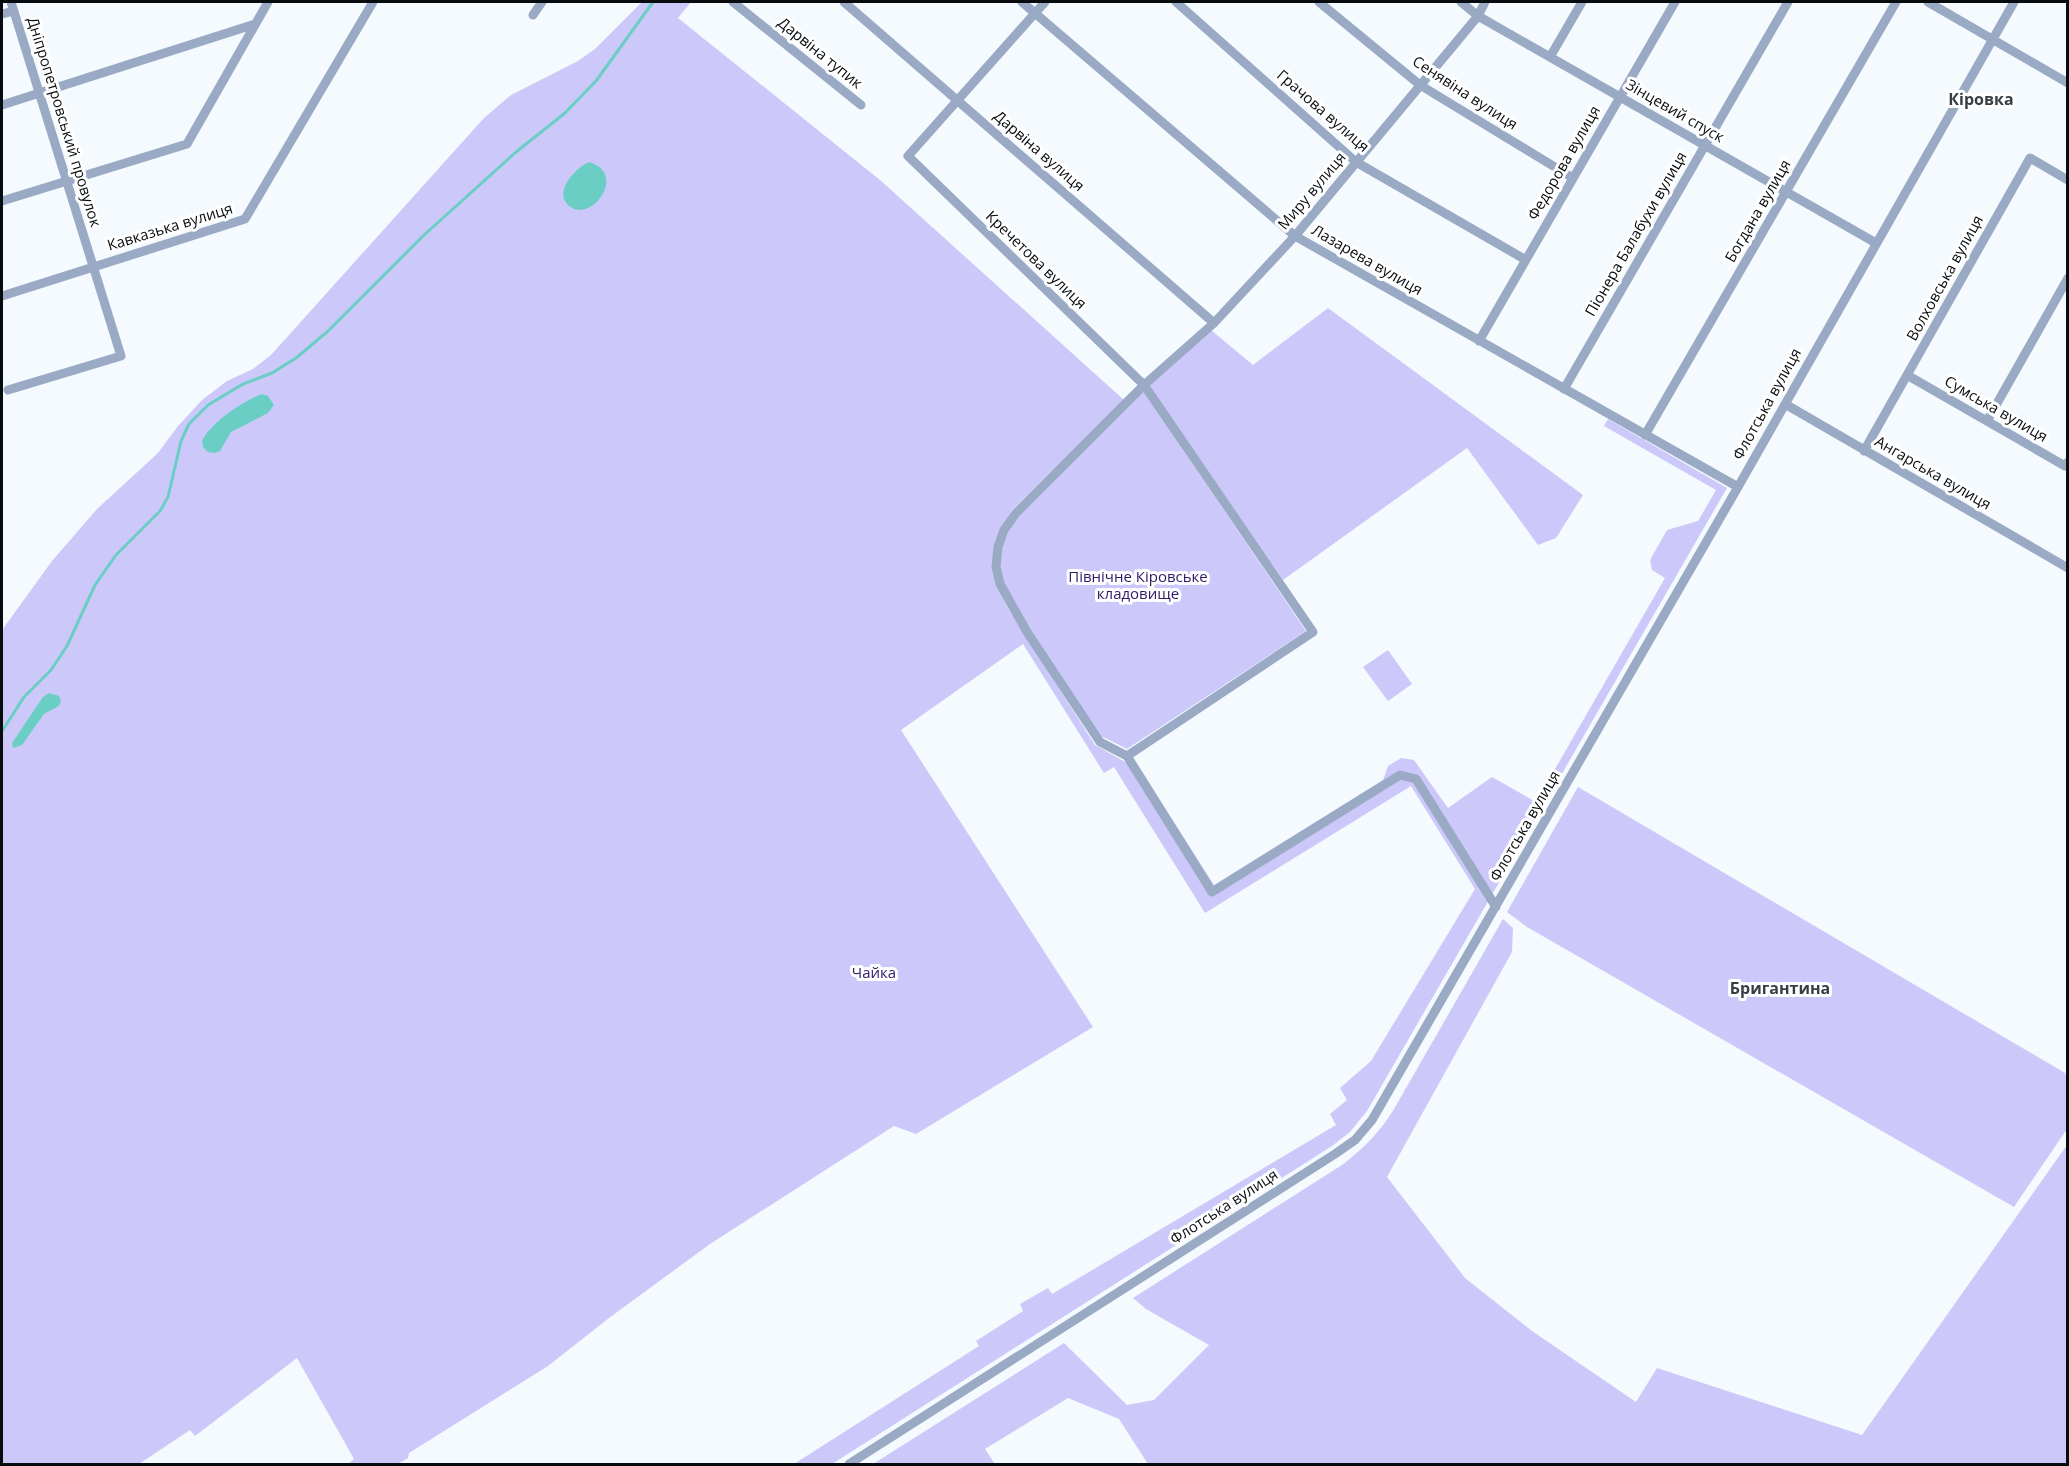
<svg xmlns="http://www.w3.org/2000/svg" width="2069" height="1466" font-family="'Open Sans',sans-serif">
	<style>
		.green { fill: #ccc9fa }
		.water { fill: #6acec5 }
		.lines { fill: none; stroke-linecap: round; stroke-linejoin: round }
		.stream { stroke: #6acec5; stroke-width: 3 }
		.minor { stroke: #9aa9c4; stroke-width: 9 }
		.labels { text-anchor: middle; stroke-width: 6; stroke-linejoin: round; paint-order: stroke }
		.street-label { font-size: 15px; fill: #090c0e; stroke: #fff }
		.park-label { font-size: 15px; fill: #2e1a67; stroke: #fff }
		.neighbourhood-label { font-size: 16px; font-weight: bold; fill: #363e44; stroke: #fff }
	</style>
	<rect width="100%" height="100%" fill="#f4fafe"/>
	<path class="green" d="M 642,2 L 691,2 L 678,18 L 880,180 L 1124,400 L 1012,510 L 997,537 L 992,567 L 996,585 L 1009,610 L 1095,745 L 1127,763 L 1134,759 L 1214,885 L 1383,780 L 1388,766 L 1401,758 L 1414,760 L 1448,808 L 1492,777 L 1536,802 L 1665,578 L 1652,570 L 1650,560 L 1667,530 L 1698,521 L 1716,490 L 1604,426 L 1608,419 L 1727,488 L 1367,1111 L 1350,1132 L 1332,1146 L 832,1464 L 794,1464 L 979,1346 L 976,1341 L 1023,1311 L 1020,1304 L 1048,1288 L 1052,1294 L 1336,1125 L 1330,1114 L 1347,1100 L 1340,1088 L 1371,1061 L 1475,889 L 1411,786 L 1205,913 L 1114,767 L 1104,773 L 1023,644 L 901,730 L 1093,1027 L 916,1134 L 894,1126 L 710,1244 L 609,1318 L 548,1366 L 409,1453 L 408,1458 L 398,1464 L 348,1464 L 354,1459 L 297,1358 L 195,1436 L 190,1430 L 139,1464 L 2,1464 L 2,630 L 52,561 L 97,509 L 158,453 L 178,426 L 202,400 L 227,381 L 253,369 L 271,355 L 484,118 L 511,95 L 578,61 L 595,49 Z
		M 1328,308 L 1583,495 L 1556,538 L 1538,545 L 1467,448 L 1283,580 L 1149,386 L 1211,330 L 1253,365 Z
		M 1143,391 L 1306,631 L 1127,749 L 1101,736 L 1030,630 L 1003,582 L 999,567 L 1004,539 L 1018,515 Z
		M 1388,650 L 1412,684 L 1388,701 L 1363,667 Z
		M 1578,787 L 2065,1073 L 2068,1082 L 2067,1129 L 2014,1207 L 1527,927 L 1507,912 Z
		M 1503,919 L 1513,928 L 1512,952 L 1387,1177 L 1465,1278 L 1532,1331 L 1636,1402 L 1657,1368 L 1862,1435 L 2067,1145 L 2067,1464 L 1148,1464 L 1119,1419 L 1068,1398 L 985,1449 L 995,1464 L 873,1464 L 1064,1343 L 1127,1405 L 1154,1400 L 1209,1345 L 1146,1309 L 1133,1298 L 1342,1165 C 1364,1148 1380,1132 1394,1109 Z"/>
	<path class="water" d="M 589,162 C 627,173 594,220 572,208 C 550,195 575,168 589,162 Z
		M 262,394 L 268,396 L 274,405 L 268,413 L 231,432 L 220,451 L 215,453 L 208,452 L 203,447 L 202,441 C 209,424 244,400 262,394 Z
		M 49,693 L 59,696 L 61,701 L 59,706 L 44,714 L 22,745 L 13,748 L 12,743 L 43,697 Z"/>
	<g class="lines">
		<path class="stream" d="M 2,731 L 24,697 L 51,670 L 67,646 L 95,585 L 116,555 L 160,511 L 168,497 L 181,441 L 189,424 L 208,405 L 243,384 L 272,373 L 296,358 L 327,332 L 423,236 L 516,152 L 565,113 L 596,81 L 653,2"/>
		<path class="minor" d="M 733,2 L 861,105
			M 844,2 L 1214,323
			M 1022,2 L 1295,236 L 1738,487
			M 1045,2 L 908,156 L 1144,385 L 1313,632 L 1127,756
			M 1176,2 L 1356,162 L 1526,260
			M 1319,2 L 1420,85 L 1573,178
			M 1461,2 L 1478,16 L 1876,243
			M 1485,2 L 1478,16 L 1295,236 L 1214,323 L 1144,385 L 1016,513 L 1004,530 L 998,547 L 996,567 L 1000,584 L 1027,632 L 1100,742 L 1127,756 L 1212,892 L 1400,775 L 1416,779 L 1496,907
			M 1928,2 L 2068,83
			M 2,14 L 14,11
			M 533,15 L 542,2
			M 1550,57 L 1582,2
			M 2,105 L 255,24
			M 2,201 L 187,144 L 268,2
			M 2,296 L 245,219 L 373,2
			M 1479,341 L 1675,2
			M 1907,375 L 2065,466 L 2068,462
			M 1564,389 L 1788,2
			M 8,390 L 121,356 L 11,2
			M 1785,404 L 2068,568
			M 1987,421 L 2068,278
			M 1645,435 L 1896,2
			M 1864,451 L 2030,158 L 2068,180
			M 849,1464 L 1335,1154 L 1355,1140 L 1372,1120 L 1738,487 L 2014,2"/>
	</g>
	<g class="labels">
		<g class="street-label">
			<text transform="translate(820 53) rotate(39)" y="5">Дарвіна тупик</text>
			<text transform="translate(1465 93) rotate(33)" y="5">Сенявіна вулиця</text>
			<text transform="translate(1323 111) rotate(41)" y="5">Грачова вулиця</text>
			<text transform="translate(1675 111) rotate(30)" y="5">Зінцевий спуск</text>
			<text transform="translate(64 122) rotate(73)" y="5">Дніпропетровський провулок</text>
			<text transform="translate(1039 151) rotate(41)" y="5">Дарвіна вулиця</text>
			<text transform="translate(1564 163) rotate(-60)" y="5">Федорова вулиця</text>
			<text transform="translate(1312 191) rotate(-50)" y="5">Миру вулиця</text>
			<text transform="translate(1758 211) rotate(-60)" y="5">Богдана вулиця</text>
			<text transform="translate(170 227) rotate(-17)" y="5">Кавказька вулиця</text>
			<text transform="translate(1636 234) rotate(-60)" y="5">Піонера Балабухи вулиця</text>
			<text transform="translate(1036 260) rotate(44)" y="5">Кречетова вулиця</text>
			<text transform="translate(1367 260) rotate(30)" y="5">Лазарева вулиця</text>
			<text transform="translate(1945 278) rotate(-61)" y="5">Волховська вулиця</text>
			<text transform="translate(1767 404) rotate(-61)" y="5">Флотська вулиця</text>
			<text transform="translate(1996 409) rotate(30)" y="5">Сумська вулиця</text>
			<text transform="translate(1933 473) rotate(30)" y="5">Ангарська вулиця</text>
			<text transform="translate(1525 826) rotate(-60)" y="5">Флотська вулиця</text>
			<text transform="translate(1224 1207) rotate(-33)" y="5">Флотська вулиця</text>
		</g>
		<g class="park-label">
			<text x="1138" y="582">Північне Кіровське<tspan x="1138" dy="17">кладовище</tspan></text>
			<text x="874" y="978">Чайка</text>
		</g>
		<g class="neighbourhood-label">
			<text x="1981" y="105">Кіровка</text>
			<text x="1780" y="994">Бригантина</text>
		</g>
	</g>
	<rect width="2069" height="1466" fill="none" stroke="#090c0e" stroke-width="6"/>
</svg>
